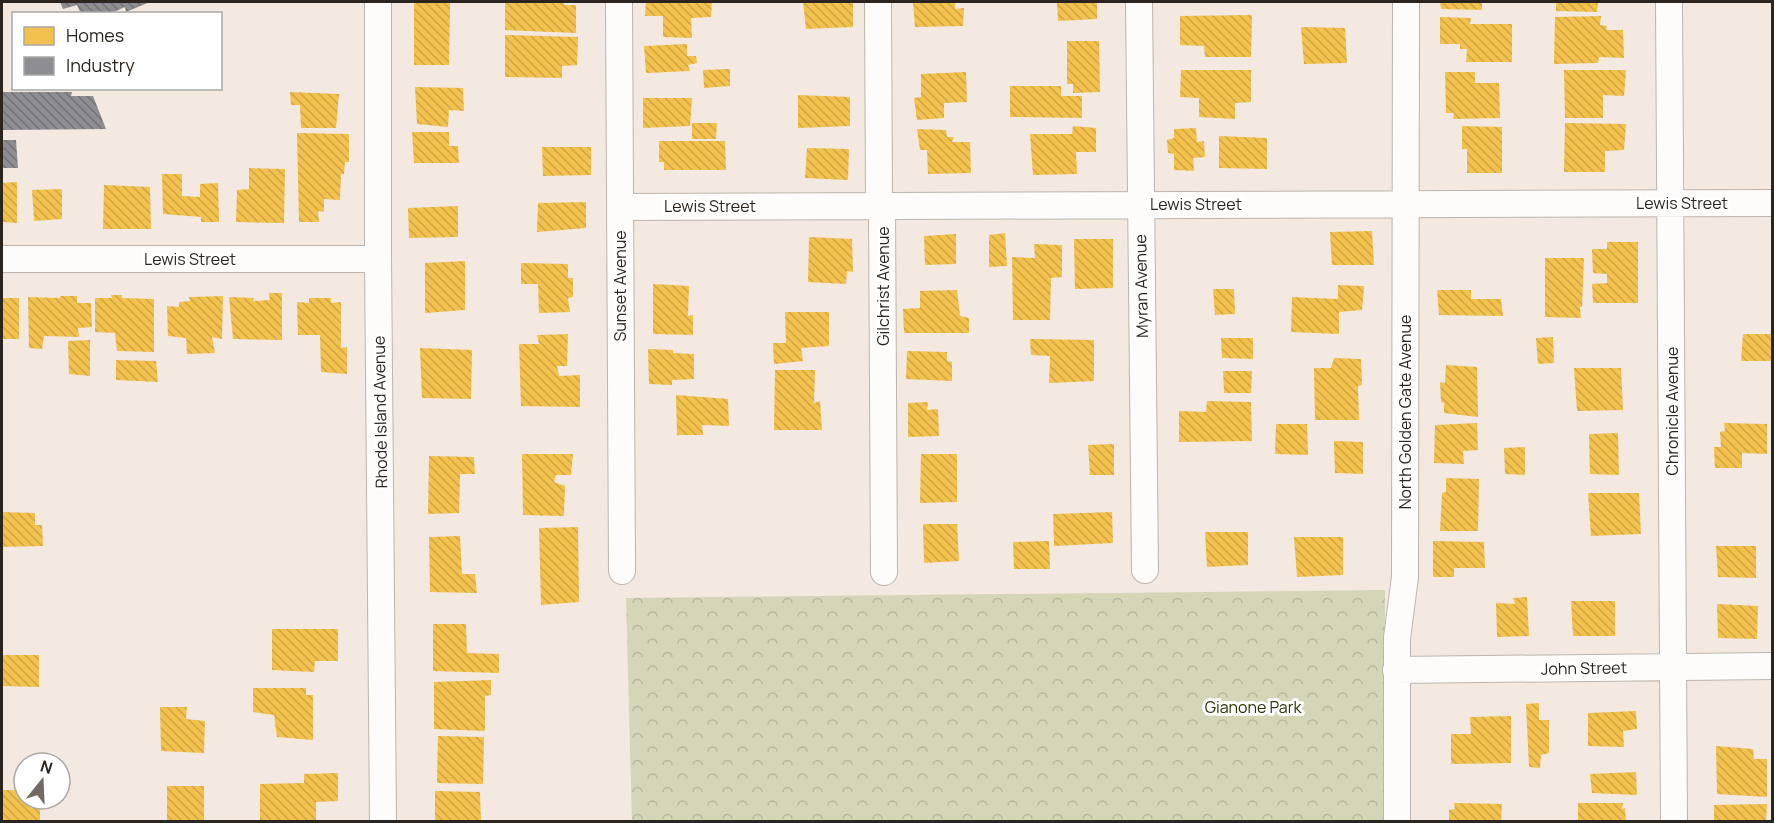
<svg xmlns="http://www.w3.org/2000/svg" width="1774" height="823" font-family="Manrope,sans-serif">
	<style>
		.park { fill: url(#park-crowns) }
		.homes { fill: url(#homes-back-hatch) }
		.industry { fill: url(#industry-back-hatch) }
		.lines { fill: none; stroke-linecap: round; stroke-linejoin: round }
		.street-casing { stroke: #bdb5ad; stroke-width: 28 }
		.street { stroke: #fdfcfa; stroke-width: 26 }
		.labels { text-anchor: middle; stroke-width: 6; stroke-linejoin: round; paint-order: stroke }
		.street-label { font-size: 16px; fill: #2c251f; stroke: #fff }
		.park-label { font-size: 16px; fill: #2d3308; stroke: #fff }
	</style>
	<defs>
		<pattern id="park-crowns" width="20" height="18" patternUnits="userSpaceOnUse" patternTransform="scale(1.5)"><rect width="20" height="18" fill="#d5d5b8"/><path d="M2 6a3 3 0 1 1 6 0M12 15a3 3 0 1 1 6 0" fill="none" stroke="#b7b79e"/></pattern>
		<pattern id="homes-back-hatch" width="6" height="6" patternUnits="userSpaceOnUse" patternTransform="scale(1.5)"><rect width="6" height="6" fill="#f2c14e"/><path d="M-1 5l2 2M0 0l6 6M5-1l2 2" fill="none" stroke="#d0a644"/></pattern>
		<pattern id="industry-back-hatch" width="6" height="6" patternUnits="userSpaceOnUse" patternTransform="scale(1.5)"><rect width="6" height="6" fill="#8d8d92"/><path d="M-1 5l2 2M0 0l6 6M5-1l2 2" fill="none" stroke="#737377"/></pattern>
	</defs>
	<rect width="100%" height="100%" fill="#f3e9e0"/>
	<path class="park" d="M 1385,590 L 1384,821 L 632,821 L 626,598 Z"/>
	<path class="homes" d="M 414,2 L 450,2 L 449,65 L 414,65 Z
		M 505,2 L 564,2 L 564,5 L 576,5 L 576,33 L 505,30 Z
		M 646,2 L 712,2 L 711,17 L 691,18 L 692,38 L 663,37 L 663,16 L 645,16 Z
		M 803,2 L 853,2 L 853,27 L 806,29 Z
		M 913,2 L 955,2 L 955,9 L 964,8 L 963,26 L 915,27 Z
		M 1057,2 L 1097,2 L 1097,19 L 1058,21 Z
		M 1440,2 L 1482,2 L 1482,10 L 1441,9 Z
		M 1556,2 L 1598,2 L 1597,12 L 1556,11 Z
		M 1252,15 L 1251,57 L 1205,57 L 1204,46 L 1180,45 L 1180,16 Z
		M 1601,16 L 1600,25 L 1607,26 L 1606,30 L 1623,30 L 1624,58 L 1599,57 L 1598,63 L 1554,64 L 1555,17 Z
		M 1440,17 L 1471,18 L 1470,24 L 1512,24 L 1512,62 L 1466,62 L 1467,49 L 1460,49 L 1460,44 L 1440,44 Z
		M 1301,27 L 1345,28 L 1347,63 L 1304,64 Z
		M 505,35 L 578,37 L 577,65 L 562,66 L 562,78 L 505,77 Z
		M 1067,41 L 1099,41 L 1100,92 L 1073,93 L 1073,84 L 1067,84 Z
		M 687,44 L 687,56 L 696,56 L 697,63 L 688,65 L 690,71 L 646,73 L 644,46 Z
		M 730,69 L 730,86 L 704,88 L 703,70 Z
		M 1181,70 L 1251,70 L 1251,102 L 1235,103 L 1235,119 L 1199,117 L 1199,98 L 1180,97 Z
		M 1564,70 L 1626,70 L 1624,96 L 1603,95 L 1603,118 L 1565,118 Z
		M 966,72 L 967,102 L 944,103 L 944,118 L 917,120 L 914,98 L 921,97 L 921,74 Z
		M 1445,72 L 1475,72 L 1475,83 L 1499,83 L 1500,118 L 1453,119 L 1454,113 L 1446,113 Z
		M 1010,86 L 1061,86 L 1061,96 L 1082,96 L 1082,118 L 1010,117 Z
		M 415,87 L 463,88 L 464,111 L 449,110 L 448,127 L 417,124 Z
		M 290,92 L 339,94 L 336,128 L 301,128 L 300,105 L 291,105 Z
		M 798,95 L 850,97 L 850,126 L 798,128 Z
		M 643,98 L 692,98 L 690,126 L 643,128 Z
		M 692,123 L 717,123 L 716,139 L 692,139 Z
		M 1565,123 L 1626,124 L 1624,150 L 1605,151 L 1605,172 L 1564,172 Z
		M 1073,126 L 1096,128 L 1096,152 L 1076,152 L 1077,174 L 1033,175 L 1030,134 L 1072,134 Z
		M 1462,126 L 1502,127 L 1502,173 L 1467,173 L 1467,149 L 1462,149 Z
		M 1196,128 L 1197,142 L 1204,141 L 1205,157 L 1193,158 L 1194,171 L 1174,170 L 1174,154 L 1168,153 L 1167,140 L 1174,138 L 1174,129 Z
		M 917,129 L 946,130 L 947,137 L 954,137 L 952,142 L 970,142 L 971,173 L 928,174 L 927,150 L 920,150 Z
		M 412,132 L 449,132 L 449,146 L 458,146 L 459,163 L 414,163 Z
		M 297,133 L 349,134 L 349,162 L 345,162 L 344,174 L 341,174 L 340,200 L 324,199 L 324,212 L 318,211 L 319,222 L 299,222 Z
		M 1219,136 L 1267,138 L 1267,169 L 1219,168 Z
		M 659,141 L 725,141 L 726,170 L 664,170 L 664,162 L 659,162 Z
		M 542,147 L 591,147 L 591,175 L 543,176 Z
		M 807,148 L 849,149 L 848,180 L 805,178 Z
		M 249,168 L 285,169 L 284,223 L 236,222 L 237,190 L 249,189 Z
		M 162,174 L 182,174 L 182,196 L 200,197 L 200,184 L 218,183 L 219,222 L 201,222 L 201,217 L 163,214 Z
		M 17,182 L 17,223 L 2,222 L 2,183 Z
		M 104,185 L 150,187 L 151,229 L 103,229 Z
		M 62,189 L 62,219 L 34,221 L 32,190 Z
		M 586,202 L 586,228 L 537,232 L 538,203 Z
		M 458,206 L 458,237 L 409,238 L 408,208 Z
		M 1372,231 L 1374,265 L 1332,265 L 1330,232 Z
		M 1005,233 L 1007,266 L 989,267 L 989,235 Z
		M 956,234 L 956,264 L 925,265 L 924,236 Z
		M 809,237 L 852,239 L 853,272 L 847,271 L 846,284 L 808,282 Z
		M 1074,239 L 1113,239 L 1113,288 L 1075,289 Z
		M 1607,242 L 1638,242 L 1638,303 L 1593,303 L 1592,284 L 1607,283 L 1607,274 L 1593,273 L 1592,249 L 1607,249 Z
		M 1034,244 L 1062,245 L 1062,277 L 1051,278 L 1050,320 L 1013,320 L 1012,257 L 1035,258 Z
		M 1545,258 L 1584,258 L 1582,307 L 1580,307 L 1581,318 L 1545,317 Z
		M 465,261 L 465,310 L 425,313 L 425,263 Z
		M 521,263 L 568,264 L 568,278 L 573,278 L 573,297 L 568,298 L 570,312 L 539,313 L 538,284 L 521,284 Z
		M 653,284 L 689,286 L 688,316 L 693,315 L 693,335 L 653,334 Z
		M 1338,285 L 1364,286 L 1362,310 L 1339,312 L 1339,334 L 1291,332 L 1292,297 L 1338,299 Z
		M 1213,289 L 1234,289 L 1235,314 L 1215,315 Z
		M 957,290 L 960,316 L 969,318 L 969,333 L 904,333 L 903,309 L 920,308 L 920,291 Z
		M 1437,290 L 1471,290 L 1471,299 L 1501,299 L 1503,316 L 1439,315 Z
		M 269,293 L 282,293 L 282,340 L 233,339 L 229,297 L 254,298 L 253,301 L 270,300 Z
		M 111,295 L 122,295 L 122,298 L 154,299 L 154,352 L 117,351 L 115,333 L 95,332 L 95,298 L 112,298 Z
		M 60,296 L 77,296 L 77,303 L 91,303 L 92,327 L 78,328 L 79,337 L 44,336 L 42,349 L 29,348 L 28,297 L 60,298 Z
		M 223,296 L 222,339 L 212,337 L 215,353 L 187,354 L 186,338 L 168,336 L 167,306 L 179,307 L 179,302 L 190,301 L 189,297 Z
		M 2,298 L 19,298 L 19,339 L 2,339 Z
		M 309,298 L 331,298 L 331,303 L 341,302 L 341,348 L 347,347 L 347,374 L 321,372 L 320,335 L 298,335 L 297,302 L 309,303 Z
		M 785,312 L 829,312 L 829,346 L 801,348 L 803,361 L 774,364 L 773,343 L 786,343 Z
		M 568,334 L 567,366 L 557,366 L 559,376 L 580,375 L 580,407 L 521,406 L 519,344 L 539,344 L 537,335 Z
		M 1743,334 L 1772,334 L 1772,361 L 1741,361 Z
		M 1553,337 L 1554,363 L 1538,364 L 1536,338 Z
		M 1221,338 L 1253,338 L 1253,359 L 1222,358 Z
		M 1030,339 L 1094,340 L 1094,381 L 1049,383 L 1050,356 L 1031,355 Z
		M 90,340 L 90,376 L 69,374 L 68,341 Z
		M 420,348 L 472,350 L 471,399 L 422,398 Z
		M 648,349 L 673,350 L 673,353 L 694,354 L 694,379 L 672,380 L 672,385 L 649,384 Z
		M 907,351 L 947,352 L 947,361 L 952,362 L 952,381 L 906,379 Z
		M 1334,358 L 1361,359 L 1362,385 L 1358,386 L 1359,420 L 1315,420 L 1314,368 L 1331,368 Z
		M 116,360 L 156,361 L 158,382 L 116,380 Z
		M 1446,365 L 1477,367 L 1478,417 L 1444,413 L 1444,403 L 1441,402 L 1440,382 L 1445,383 Z
		M 1574,368 L 1621,368 L 1623,410 L 1577,411 Z
		M 775,370 L 815,370 L 814,403 L 820,401 L 822,430 L 774,430 Z
		M 1223,371 L 1252,371 L 1251,393 L 1224,393 Z
		M 676,395 L 728,399 L 729,426 L 702,425 L 703,435 L 677,435 Z
		M 1207,401 L 1251,402 L 1252,441 L 1179,442 L 1179,411 L 1206,412 Z
		M 928,402 L 927,410 L 938,409 L 939,436 L 908,437 L 908,403 Z
		M 1477,423 L 1478,450 L 1463,451 L 1464,464 L 1434,463 L 1435,425 Z
		M 1724,423 L 1767,424 L 1767,454 L 1742,453 L 1742,468 L 1715,468 L 1714,447 L 1721,447 L 1720,432 L 1725,431 Z
		M 1276,424 L 1307,424 L 1308,455 L 1275,454 Z
		M 1618,433 L 1619,475 L 1590,474 L 1589,434 Z
		M 1334,441 L 1363,442 L 1363,474 L 1335,473 Z
		M 1114,444 L 1114,475 L 1090,475 L 1088,445 Z
		M 1525,447 L 1525,475 L 1505,474 L 1504,448 Z
		M 522,454 L 573,454 L 571,475 L 556,475 L 554,482 L 565,486 L 564,516 L 523,515 Z
		M 921,454 L 957,454 L 957,502 L 920,503 Z
		M 429,456 L 474,457 L 475,474 L 460,474 L 459,513 L 428,514 Z
		M 1446,478 L 1479,479 L 1478,531 L 1440,531 L 1442,493 L 1446,492 Z
		M 1588,493 L 1639,493 L 1641,534 L 1591,536 Z
		M 2,512 L 35,513 L 35,525 L 42,525 L 43,546 L 2,547 Z
		M 1112,512 L 1113,543 L 1054,546 L 1053,514 Z
		M 923,524 L 957,524 L 959,561 L 924,563 Z
		M 578,527 L 579,602 L 541,605 L 539,528 Z
		M 1205,532 L 1248,532 L 1248,565 L 1207,567 Z
		M 460,536 L 462,574 L 475,574 L 477,593 L 430,592 L 429,537 Z
		M 1294,537 L 1343,537 L 1343,575 L 1297,577 Z
		M 1049,541 L 1050,569 L 1014,569 L 1013,542 Z
		M 1433,541 L 1484,542 L 1485,568 L 1454,568 L 1454,577 L 1433,577 Z
		M 1716,546 L 1756,546 L 1756,578 L 1718,577 Z
		M 1527,597 L 1529,636 L 1497,637 L 1496,603 L 1515,604 L 1513,598 Z
		M 1571,601 L 1615,601 L 1615,636 L 1573,636 Z
		M 1717,604 L 1758,606 L 1757,639 L 1718,638 Z
		M 433,624 L 466,624 L 467,653 L 499,654 L 499,673 L 433,671 Z
		M 272,629 L 338,629 L 338,661 L 315,661 L 314,672 L 272,670 Z
		M 2,655 L 39,655 L 39,687 L 2,686 Z
		M 491,680 L 491,695 L 485,696 L 485,731 L 434,729 L 434,682 Z
		M 253,688 L 306,688 L 306,695 L 313,695 L 313,740 L 277,737 L 274,715 L 253,712 Z
		M 1539,703 L 1539,720 L 1549,720 L 1549,753 L 1541,755 L 1540,768 L 1529,767 L 1526,704 Z
		M 160,707 L 187,707 L 186,719 L 205,721 L 204,753 L 161,751 Z
		M 1636,711 L 1637,729 L 1623,731 L 1624,747 L 1588,746 L 1588,713 Z
		M 1511,716 L 1511,763 L 1451,764 L 1451,734 L 1471,734 L 1470,717 Z
		M 438,736 L 484,737 L 483,784 L 437,783 Z
		M 1716,746 L 1753,749 L 1754,759 L 1767,759 L 1767,797 L 1717,794 Z
		M 1636,772 L 1637,795 L 1592,793 L 1590,774 Z
		M 338,773 L 338,801 L 316,802 L 316,822 L 260,822 L 260,784 L 304,783 L 304,774 Z
		M 167,786 L 204,786 L 204,822 L 167,822 Z
		M 2,790 L 24,790 L 24,799 L 40,799 L 40,822 L 2,822 Z
		M 435,791 L 480,792 L 481,822 L 435,822 Z
		M 1454,803 L 1502,804 L 1501,822 L 1449,822 L 1449,810 L 1455,809 Z
		M 1578,803 L 1623,803 L 1622,809 L 1625,808 L 1626,822 L 1578,822 Z
		M 1767,804 L 1766,822 L 1714,822 L 1714,805 Z"/>
	<path class="industry" d="M 60,2 L 150,2 L 126,12 L 125,7 L 109,14 L 81,14 L 77,5 L 63,9 Z
		M 2,92 L 72,92 L 71,96 L 93,96 L 106,129 L 2,130 Z
		M 2,140 L 16,140 L 18,168 L 2,168 Z"/>
	<g class="lines">
		<g class="street-casing">
			<path id="street" d="M 378,2 L 378,259 L 383,822
				M 619,2 L 622,571
				M 878,2 L 879,199 L 882,206 L 884,572
				M 1139,2 L 1145,570
				M 1669,2 L 1674,822
				M 620,207 L 1772,203
				M 2,259 L 378,259
				M 1396,670 L 1772,666
				M 1397,822 L 1397,638 L 1405,577 L 1406,2"/>
		</g>
		<use href="#street" class="street"/>
	</g>
	<g class="labels">
		<g class="street-label">
			<text x="1682" y="209">Lewis Street</text>
			<text x="1196" y="210">Lewis Street</text>
			<text x="710" y="212">Lewis Street</text>
			<text x="190" y="265">Lewis Street</text>
			<text transform="translate(620 286) rotate(-90)" y="6">Sunset Avenue</text>
			<text transform="translate(883 286) rotate(-90)" y="6">Gilchrist Avenue</text>
			<text transform="translate(1141 286) rotate(-91)" y="6">Myran Avenue</text>
			<text transform="translate(1672 411) rotate(-90)" y="6">Chronicle Avenue</text>
			<text transform="translate(380 412) rotate(-91)" y="6">Rhode Island Avenue</text>
			<text transform="translate(1405 412) rotate(-90)" y="6">North Golden Gate Avenue</text>
			<text transform="translate(1584 668) rotate(-1)" y="6">John Street</text>
		</g>
		<g class="park-label">
			<text x="1253" y="713">Gianone Park</text>
		</g>
	</g>
	<rect width="1774" height="823" fill="none" stroke="#2c251f" stroke-width="6"/>
	<rect x="12" y="12" width="210" height="78" fill="#ffffff" stroke="#aba8a5" stroke-width="1.5"/>
	<rect x="24" y="27" width="30" height="18" fill="#f2c14e" stroke="#aba8a5" stroke-width="1.5"/>
	<text x="66" y="42" font-size="18" fill="#2c251f">Homes</text>
	<rect x="24" y="57" width="30" height="18" fill="#8d8d92" stroke="#aba8a5" stroke-width="1.5"/>
	<text x="66" y="72" font-size="18" fill="#2c251f">Industry</text>
	<g transform="translate(42 781) rotate(18)"><circle r="28" fill="#ffffff" stroke="#aba8a5" stroke-width="1.5"/>
	<path d="M0-4.5L10 22L0 15L-10 22Z" fill="#726a63"/>
	<text y="-9" font-size="16" font-weight="bold" text-anchor="middle" fill="#2c251f">N</text>
	</g>
</svg>
